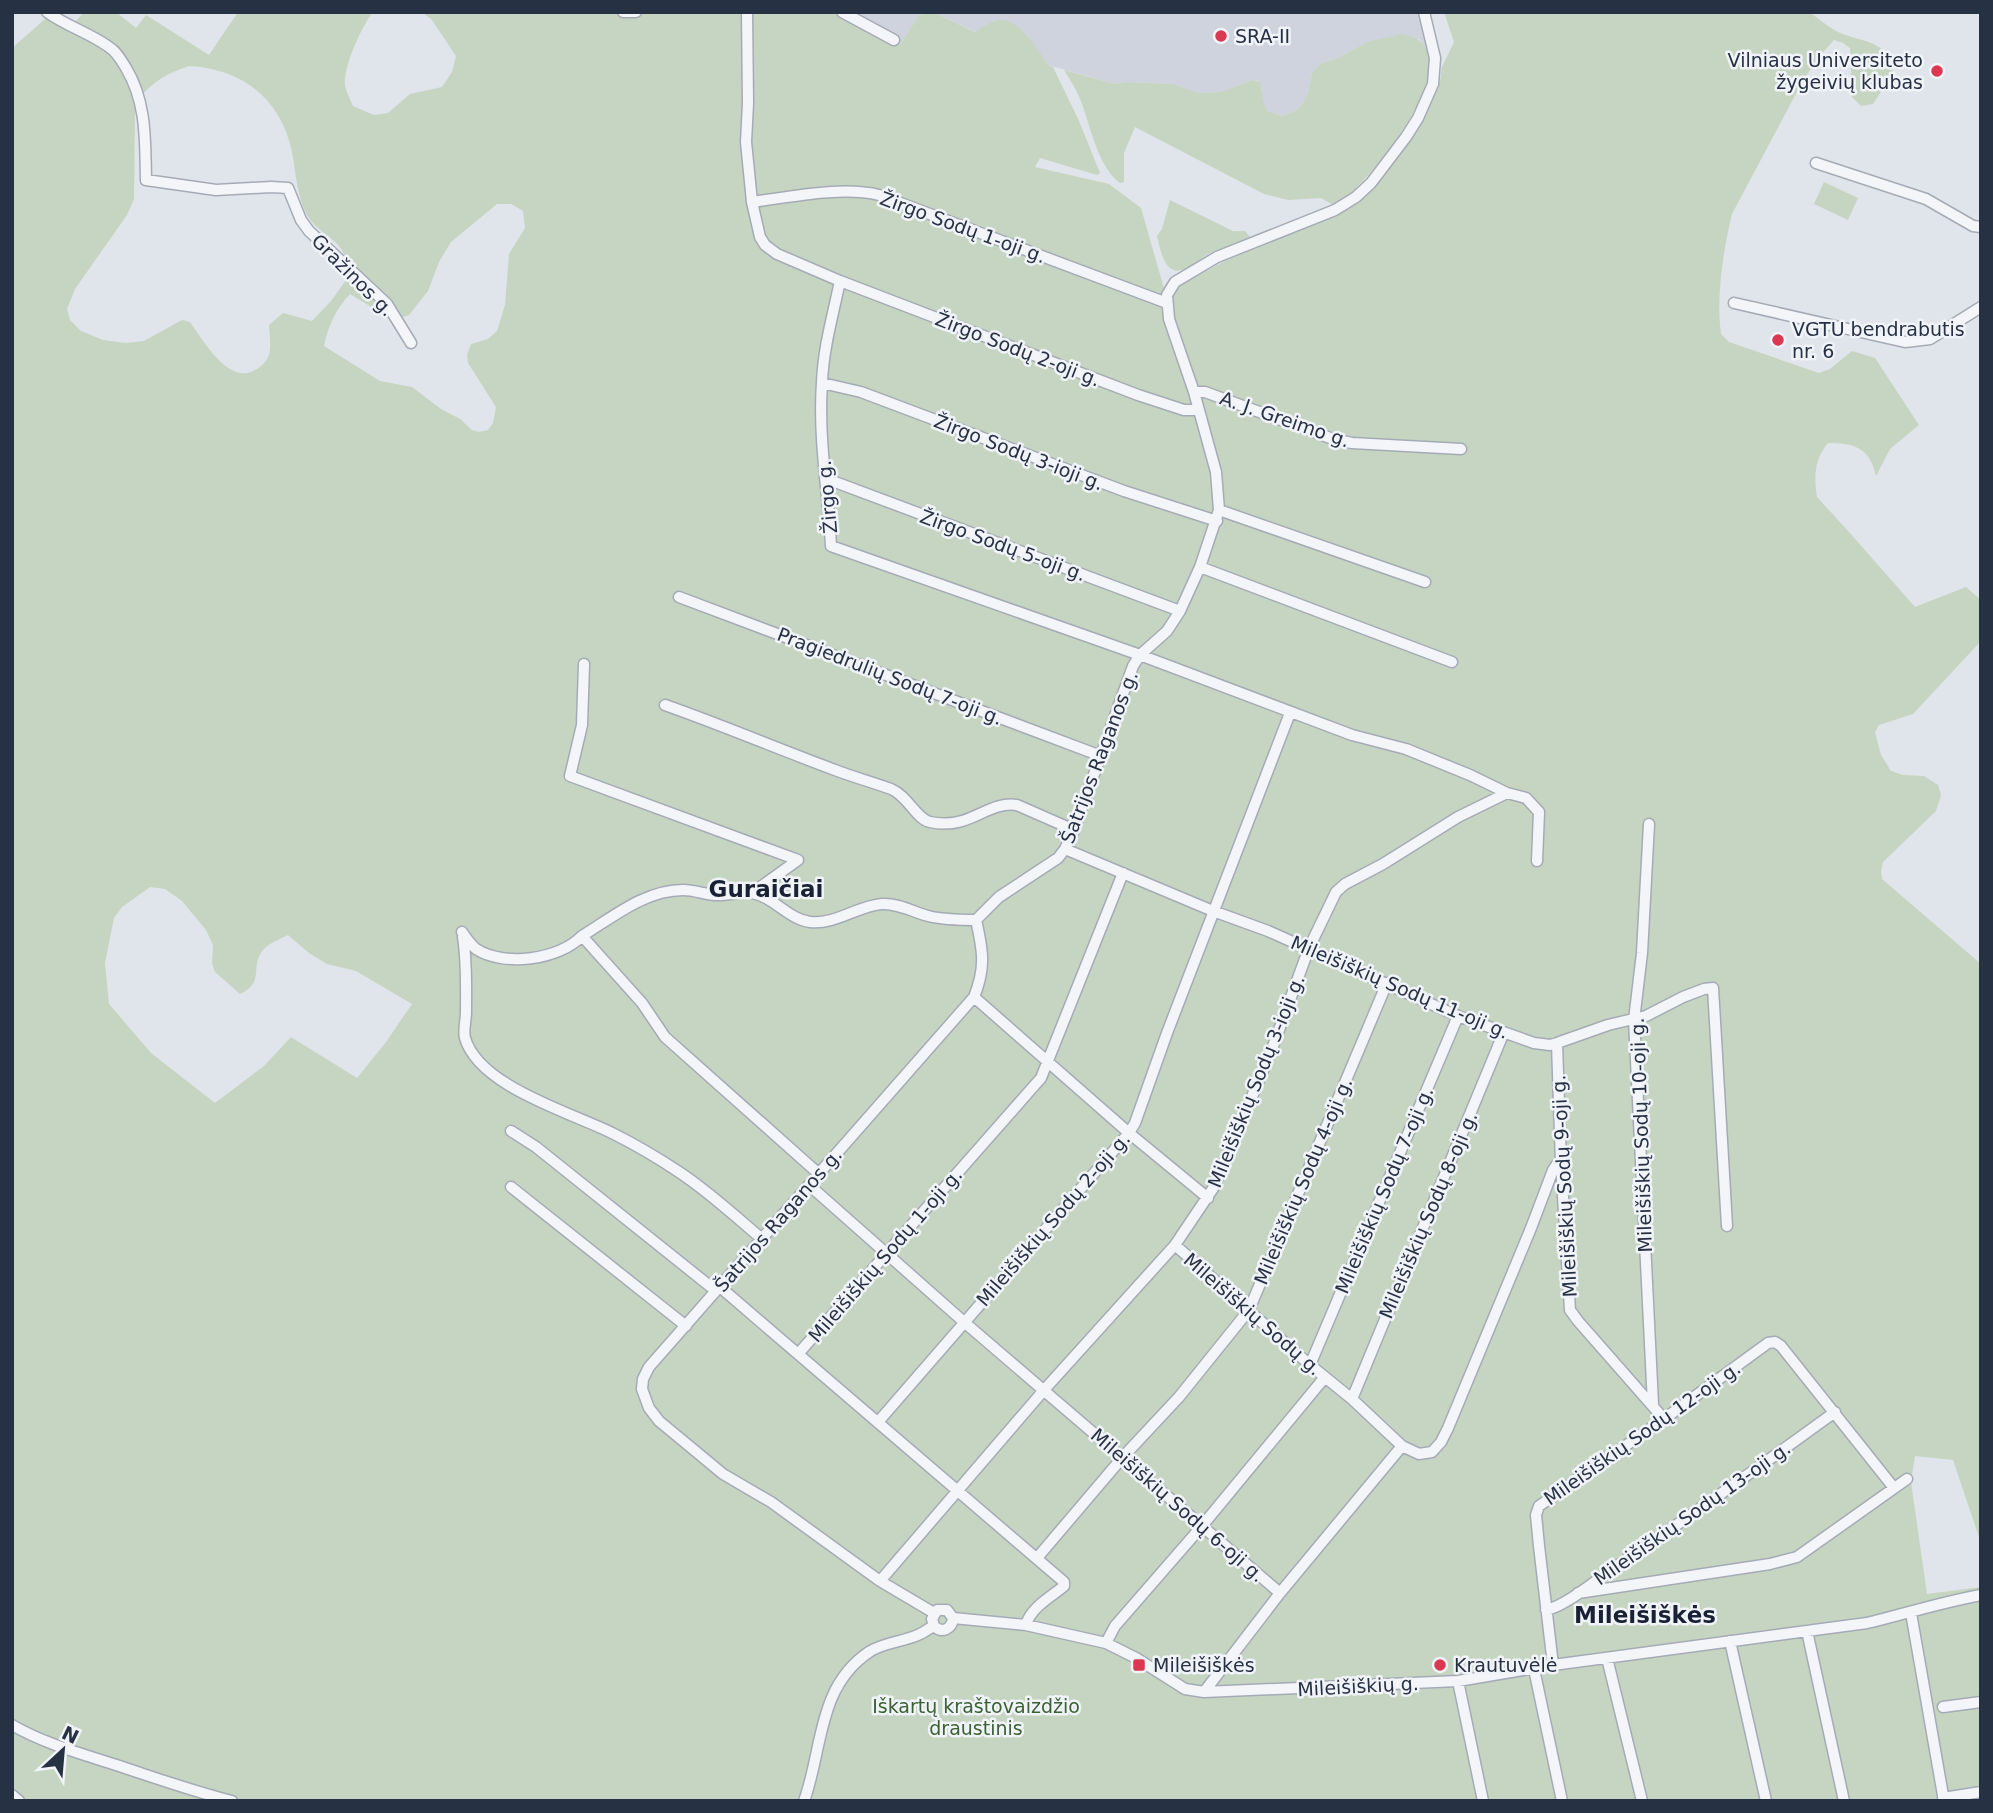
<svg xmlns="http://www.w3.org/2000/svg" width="1993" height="1813" font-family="'DejaVu Sans',sans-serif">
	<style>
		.built { fill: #ced3dd }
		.green { fill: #c6d5c1; fill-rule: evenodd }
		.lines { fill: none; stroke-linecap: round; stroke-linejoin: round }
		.minor-casing { stroke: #a5abb6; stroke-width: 13 }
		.minor { stroke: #f3f5f8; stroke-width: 10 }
		.poi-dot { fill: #db3951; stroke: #f0f3f8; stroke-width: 2.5 }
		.labels { text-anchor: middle; stroke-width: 5; stroke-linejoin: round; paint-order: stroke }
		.poi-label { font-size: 19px; fill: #273144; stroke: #f0f3f8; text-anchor: start }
		.street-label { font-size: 19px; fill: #273144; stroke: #f0f3f8 }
		.park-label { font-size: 19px; fill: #3b6133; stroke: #f0f3f8 }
		.quarter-label { font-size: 23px; font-weight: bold; fill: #192235; stroke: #f0f3f8 }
	</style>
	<rect width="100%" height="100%" fill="#e0e4eb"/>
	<path class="built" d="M 837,12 L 927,12 L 919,15 L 900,45 Z
		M 933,12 L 1419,12 L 1426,39 L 1426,48 L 1419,39 L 1367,42 L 1338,58 L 1320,64 L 1312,73 L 1307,97 L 1297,110 L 1283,116 L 1267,111 L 1261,100 L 1262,89 L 1259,81 L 1253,80 L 1220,92 L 1199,93 L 1173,84 L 1125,82 L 1115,84 L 1048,65 L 1028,37 L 1016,26 L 1006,21 L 995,21 L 976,32 Z"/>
	<path class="green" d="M 53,12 L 75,22 L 84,12 L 116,12 L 136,28 L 146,15 L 209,55 L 238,12 L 373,12 C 362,26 343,67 345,85 C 346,92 350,99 353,106 L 374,115 L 388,113 L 410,94 L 442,87 L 452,72 L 456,56 L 432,20 L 422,12 L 837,12 L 900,45 L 919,15 L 933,12 L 975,32 C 981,29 988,23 995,21 C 1018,14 1037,50 1048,65 L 1053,67 L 1079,121 L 1100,173 L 1097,175 L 1040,158 L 1035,167 L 1109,184 L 1141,208 L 1165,292 L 1174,292 L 1180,285 L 1225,261 L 1334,216 L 1353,205 L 1368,192 L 1404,148 L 1423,117 L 1440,82 L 1442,67 L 1454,42 L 1444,12 L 1809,12 C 1818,18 1827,26 1836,31 C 1862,44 1887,37 1893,73 L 1873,104 L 1861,106 L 1852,97 L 1850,48 L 1843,43 L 1834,40 L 1817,59 L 1800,86 L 1732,214 C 1723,251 1716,297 1721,334 L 1729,342 L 1819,373 L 1830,369 L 1852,351 L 1875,358 L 1919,425 L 1890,449 L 1876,476 C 1870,448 1855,443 1828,443 C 1814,460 1814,476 1817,497 L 1849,532 L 1915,607 L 1966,587 L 1981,600 L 1981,641 L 1913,714 L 1879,725 L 1875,732 L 1881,755 L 1891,771 L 1903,775 L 1924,776 L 1938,785 L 1941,795 L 1936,811 L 1883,862 L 1881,871 L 1882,879 L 1981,964 L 1981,1543 L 1953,1460 L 1915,1456 L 1911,1482 L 1927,1594 L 1981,1587 L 1981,1801 L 12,1801 L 12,48 ZM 189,66 C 243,69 281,99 292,152 C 296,173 297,197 307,215 C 315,230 333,236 342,250 C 346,257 347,268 349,276 L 331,301 L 312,321 L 283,313 L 269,325 C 270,346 275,360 253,371 C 228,384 202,339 190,322 L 182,320 L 144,341 L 126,343 L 103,340 L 81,331 L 70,320 L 67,309 L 75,289 L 127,215 L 134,199 L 135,104 C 152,82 163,75 189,66 ZM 497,204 L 511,204 L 523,211 L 525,228 L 509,254 L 505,305 L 497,331 L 488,339 L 471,344 L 467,355 L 468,363 L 496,407 L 493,423 L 488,430 L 479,432 L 472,430 L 460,419 L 441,409 L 412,387 L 380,381 L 324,346 C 328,326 336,309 350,294 L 393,320 L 409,315 L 428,291 L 439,262 L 451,242 ZM 150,887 L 165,889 L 182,901 L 206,930 L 213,945 L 212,963 L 215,972 L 240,994 C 266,981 249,968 263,950 C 269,943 280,939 288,935 L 309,953 L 327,964 L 356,971 L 412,1004 L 386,1042 L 357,1078 L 291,1037 L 264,1066 L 215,1103 L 151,1053 L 109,1004 L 105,963 L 114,918 L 122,907 Z
		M 1401,34 C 1408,36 1416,37 1421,42 C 1455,73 1379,166 1355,189 C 1349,196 1341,200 1333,205 L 1321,198 L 1288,200 L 1264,194 L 1135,127 L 1124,153 L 1124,182 L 1120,183 C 1099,168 1091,129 1082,104 C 1078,92 1071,81 1064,70 L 1115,84 L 1125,82 L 1173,84 L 1199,93 L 1220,92 L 1253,80 L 1260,82 C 1263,93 1261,99 1267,111 L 1283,116 L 1297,110 L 1307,97 L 1312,73 L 1320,64 L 1338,58 L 1367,42 Z
		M 1824,182 L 1858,198 L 1848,220 L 1814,204 Z
		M 1170,200 L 1233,231 L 1245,231 L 1250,237 C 1237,244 1221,248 1208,254 C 1200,259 1193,266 1184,269 C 1165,278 1160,249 1157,236 L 1162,229 Z"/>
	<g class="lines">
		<g class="minor-casing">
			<path id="minor" d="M 47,12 C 66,26 90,33 109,47 C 117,52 121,60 126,68 C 147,103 145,141 146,180 L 216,190 L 271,187 L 288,188 L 301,220 L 309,231 L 387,304 L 411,343
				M 623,12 L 636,12
				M 747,12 L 748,103 L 746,142 L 752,202 L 760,237 L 765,245 L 777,254 L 840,281 C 833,315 823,349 822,383 C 818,436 828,492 831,546 L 1140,655 L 1352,735 L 1406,749 L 1470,775 L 1507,793 L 1526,798 L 1539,812 L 1537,861
				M 842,12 L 894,40
				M 1816,163 L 1926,199 L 1973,226 L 1981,227
				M 752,202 C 790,197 842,186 879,195 L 1167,303
				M 840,281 L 1138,395 L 1184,410 L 1199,410
				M 1734,303 L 1905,342 L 1930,339 L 1981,307
				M 822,383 L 861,392 L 1124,491 L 1217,521
				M 1194,392 L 1205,392 L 1333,439 L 1352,443 L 1461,449
				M 827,479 L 1180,611
				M 1219,510 L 1425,582
				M 1200,567 L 1452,662
				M 679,597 L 1101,756
				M 584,664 L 582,725 L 570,776 L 798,860 L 752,893
				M 665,705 C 722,725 778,749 835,770 C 853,777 872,782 891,789 C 908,796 917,820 930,822 C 939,824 953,824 962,821 C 982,815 996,802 1017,805 L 1074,830
				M 1649,824 L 1642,953 L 1634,1020 L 1653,1404
				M 1065,849 L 1213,911 L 1268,931 L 1458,1016 L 1534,1043 L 1550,1045 L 1557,1043 L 1608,1025 L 1646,1016 L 1683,997 L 1704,989 L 1713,988 L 1727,1226
				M 462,932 C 466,938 470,944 476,949 C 504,967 559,960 582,936 C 613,917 645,890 683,890 C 694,890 704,894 715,895 C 727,896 742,891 752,893 C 774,897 788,919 810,922 C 835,925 857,906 882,904 C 898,903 913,912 928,916 C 944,920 960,920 976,920
				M 582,936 L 642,1003 L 665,1037 L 819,1174
				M 463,937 C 467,962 466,986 466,1012 C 466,1020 463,1031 465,1038 C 479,1087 573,1113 614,1134 C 636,1145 658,1158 679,1172 C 708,1191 735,1216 762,1239
				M 974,997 L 1129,1133 L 1208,1198
				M 1557,1043 L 1561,1164 L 1570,1310 L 1578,1321 L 1664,1419
				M 511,1131 L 536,1147 L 716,1291
				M 809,1185 L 964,1322 L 1280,1593 L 1204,1692
				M 511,1187 L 686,1326
				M 1175,1245 L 1214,1187 L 1272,1049 L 1309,948 L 1336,892 L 1345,884 L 1383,864 L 1458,817 L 1507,793
				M 720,1287 L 798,1354
				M 1310,1365 L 1458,1016
				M 1352,1399 L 1504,1032
				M 878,1422 L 1129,1133 L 1135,1123 L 1167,1033 L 1290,713
				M 1037,1558 L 1122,1458 L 1179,1397 L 1249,1310 L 1387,983
				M 880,1581 L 1044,1390 L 1175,1245 L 1310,1365 L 1352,1399 L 1402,1446 L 1419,1454 L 1432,1452 L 1441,1442 L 1448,1428 L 1531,1228 L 1553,1170 L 1557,1164 L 1561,1164
				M 1280,1593 L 1402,1446
				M 1578,1593 L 1770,1564 L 1797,1557 L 1907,1479
				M 1546,1610 C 1564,1607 1598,1579 1614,1568 C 1689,1517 1762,1465 1835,1412
				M 934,1613 L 880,1581 L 771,1502 L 723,1474 L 659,1421 L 649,1408 L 642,1389 L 643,1379 L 649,1367 L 974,997 C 986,967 983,951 976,920 L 999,897 L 1058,858 L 1065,849 L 1074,830 L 1133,666 L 1140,655 L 1167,631 L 1180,611 L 1200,567 L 1219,510 L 1216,472 L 1194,392 L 1169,319 L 1167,295 L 1175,282 L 1217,257 L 1335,210 L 1356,197 L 1371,183 L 1406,137 L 1418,118 L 1433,84 L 1435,58 L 1424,12
				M 1911,1613 L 1944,1801
				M 953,1618 L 1026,1625 L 1106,1643 L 1136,1658 L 1185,1689 L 1204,1692 L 1458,1681 L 1553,1665 L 1867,1623 C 1905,1614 1942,1602 1981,1595
				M 1026,1625 C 1031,1607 1051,1597 1064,1586 L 1064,1582 L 798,1354 L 1041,1078 L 1123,873
				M 934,1626 L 932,1619 L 937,1610 L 947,1610 L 953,1618
				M 934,1626 C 942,1634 952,1629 953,1618
				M 1807,1631 L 1844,1801
				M 1730,1641 L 1766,1801
				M 1106,1643 L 1115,1626 L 1202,1526 L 1325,1377
				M 1607,1658 L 1642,1801
				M 1553,1665 L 1539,1546 L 1536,1515 L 1539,1506 L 1664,1419 L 1768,1343 L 1775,1342 L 1781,1346 L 1894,1488
				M 1534,1669 L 1562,1801
				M 1458,1681 L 1483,1801
				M 1943,1707 L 1981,1702
				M 12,1725 C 43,1743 79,1753 113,1764 C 153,1777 191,1791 232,1801
				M 12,1795 L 19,1801
				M 1943,1798 L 1981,1792
				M 804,1801 C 823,1749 817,1687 869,1652 C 884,1642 904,1642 920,1634 C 925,1632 929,1628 934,1626"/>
		</g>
		<use href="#minor" class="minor"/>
	</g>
	<g class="poi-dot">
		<circle cx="1221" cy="36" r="7"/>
		<circle cx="1937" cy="71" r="7"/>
		<circle cx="1778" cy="340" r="7"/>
		<rect x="1132" y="1658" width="14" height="14" rx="3.5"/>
		<circle cx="1440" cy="1665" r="7"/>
	</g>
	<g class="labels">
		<g class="poi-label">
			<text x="1235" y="43">SRA-II</text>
			<text x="1923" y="67" text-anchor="end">Vilniaus Universiteto<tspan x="1923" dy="22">žygeivių klubas</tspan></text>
			<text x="1792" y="336">VGTU bendrabutis<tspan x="1792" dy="22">nr. 6</tspan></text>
			<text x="1153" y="1672">Mileišiškės</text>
			<text x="1454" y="1672">Krautuvėlė</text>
		</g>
		<g class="street-label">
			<text transform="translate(963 227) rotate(20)" y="7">Žirgo Sodų 1-oji g.</text>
			<text transform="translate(353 275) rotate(45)" y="7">Gražinos g.</text>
			<text transform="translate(1018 349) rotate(21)" y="7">Žirgo Sodų 2-oji g.</text>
			<text transform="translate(1285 419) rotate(19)" y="7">A. J. Greimo g.</text>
			<text transform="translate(1019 452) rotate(21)" y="7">Žirgo Sodų 3-ioji g.</text>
			<text transform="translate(827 497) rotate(-95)" y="7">Žirgo g.</text>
			<text transform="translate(1003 545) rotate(20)" y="7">Žirgo Sodų 5-oji g.</text>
			<text transform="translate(890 676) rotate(21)" y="7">Pragiedrulių Sodų 7-oji g.</text>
			<text transform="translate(1099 757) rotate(-69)" y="7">Šatrijos Raganos g.</text>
			<text transform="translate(1400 987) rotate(23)" y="7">Mileišiškių Sodų 11-oji g.</text>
			<text transform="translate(1256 1081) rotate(-68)" y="7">Mileišiškių Sodų 3-ioji g.</text>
			<text transform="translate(1641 1135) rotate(-92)" y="7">Mileišiškių Sodų 10-oji g.</text>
			<text transform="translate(1303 1181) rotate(-67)" y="7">Mileišiškių Sodų 4-oji g.</text>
			<text transform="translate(1564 1186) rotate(-93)" y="7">Mileišiškių Sodų 9-oji g.</text>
			<text transform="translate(1384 1190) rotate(-67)" y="7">Mileišiškių Sodų 7-oji g.</text>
			<text transform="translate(1428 1215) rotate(-67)" y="7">Mileišiškių Sodų 8-oji g.</text>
			<text transform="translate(1053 1219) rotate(-49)" y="7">Mileišiškių Sodų 2-oji g.</text>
			<text transform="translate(778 1220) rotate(-49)" y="7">Šatrijos Raganos g.</text>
			<text transform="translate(885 1255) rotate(-49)" y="7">Mileišiškių Sodų 1-oji g.</text>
			<text transform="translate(1253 1314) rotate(41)" y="7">Mileišiškių Sodų g.</text>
			<text transform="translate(1642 1433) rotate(-35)" y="7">Mileišiškių Sodų 12-oji g.</text>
			<text transform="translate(1178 1505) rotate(41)" y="7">Mileišiškių Sodų 6-oji g.</text>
			<text transform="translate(1692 1513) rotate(-35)" y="7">Mileišiškių Sodų 13-oji g.</text>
			<text transform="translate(1358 1686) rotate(-3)" y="7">Mileišiškių g.</text>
		</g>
		<g class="park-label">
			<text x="976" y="1713">Iškartų kraštovaizdžio<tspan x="976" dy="22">draustinis</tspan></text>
		</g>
		<g class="quarter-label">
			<text x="766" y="897">Guraičiai</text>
			<text x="1645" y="1623">Mileišiškės</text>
		</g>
	</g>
	<rect width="1993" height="1813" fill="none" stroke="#273144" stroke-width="28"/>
	<g transform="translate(63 1750) rotate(26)" stroke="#f0f3f8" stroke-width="5" paint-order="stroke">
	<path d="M0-5L12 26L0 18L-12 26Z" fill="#273144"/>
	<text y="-10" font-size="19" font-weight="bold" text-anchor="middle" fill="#273144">N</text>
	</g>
</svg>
